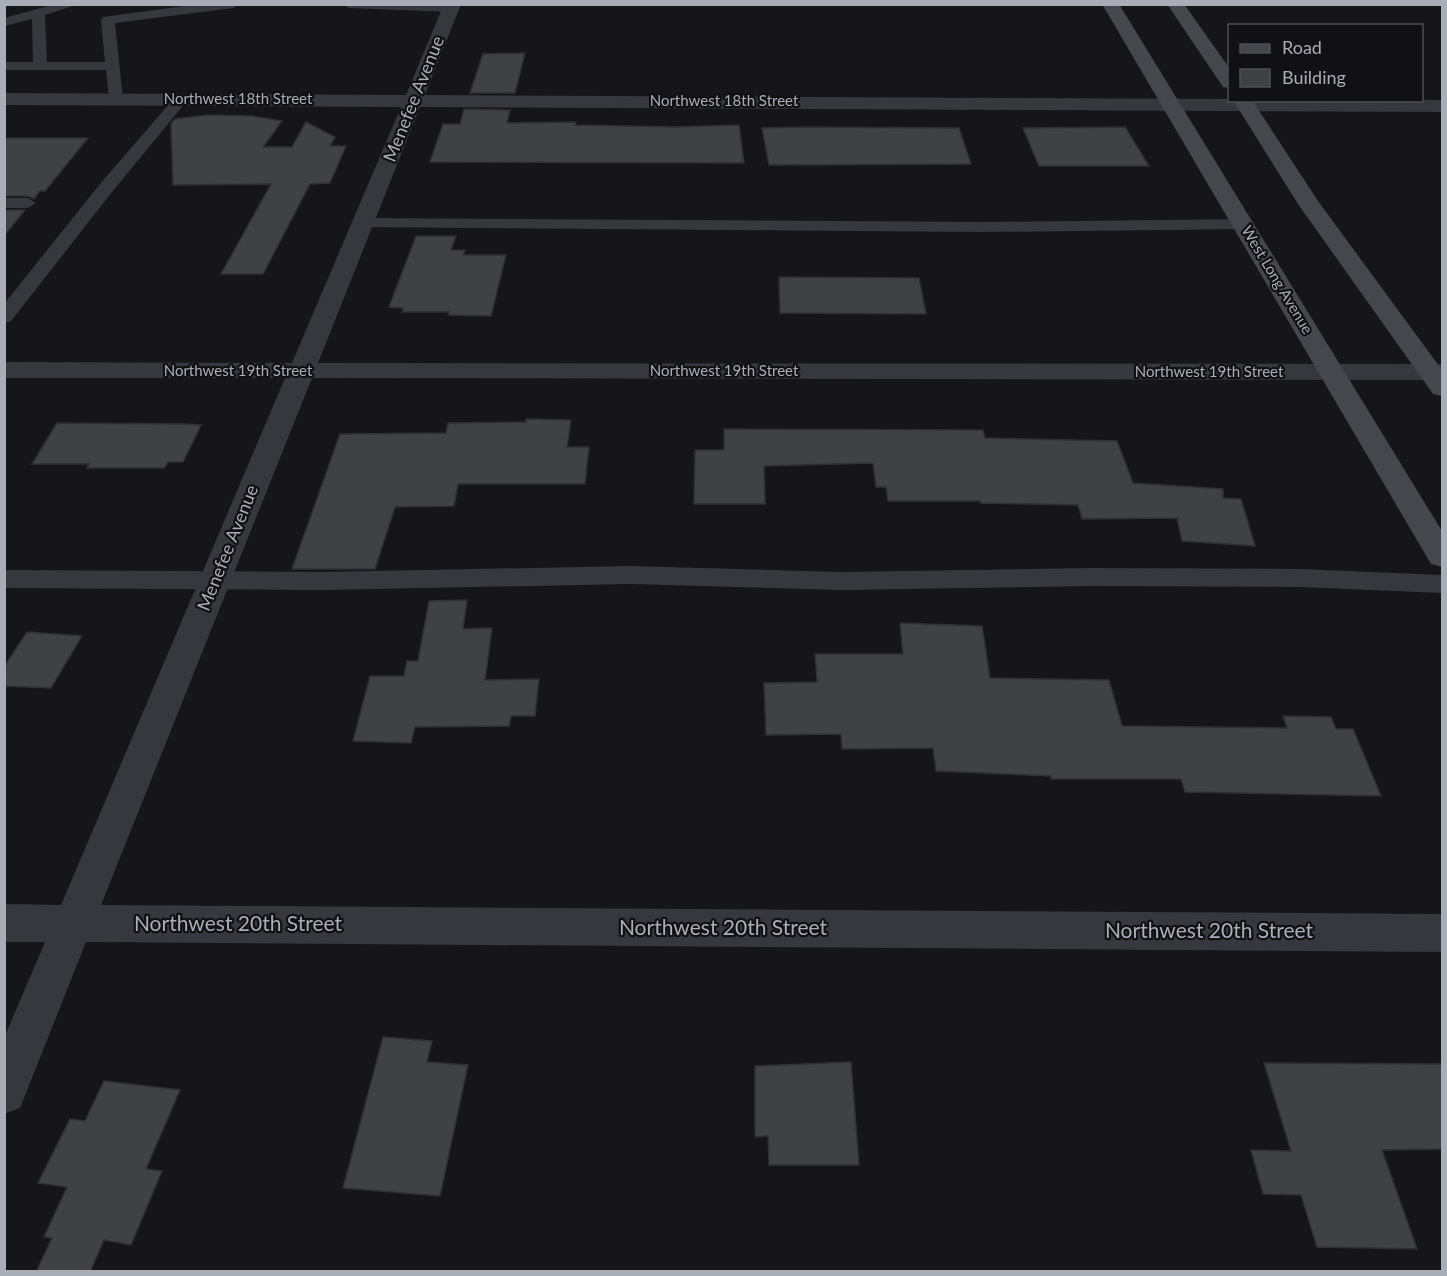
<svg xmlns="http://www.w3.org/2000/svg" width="1447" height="1276" font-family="Lato,sans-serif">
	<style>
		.building { fill: #404145; stroke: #303034; stroke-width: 1.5 }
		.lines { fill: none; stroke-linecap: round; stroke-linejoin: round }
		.lane { fill: #37383d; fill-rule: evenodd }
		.street { fill: #37383d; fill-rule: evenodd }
		.secondary { fill: #45474d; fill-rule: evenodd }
		.labels { text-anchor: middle; stroke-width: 4.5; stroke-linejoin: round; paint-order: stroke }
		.far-street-label { font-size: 15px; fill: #a8adb8; stroke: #111113 }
		.street-label { font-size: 18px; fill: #a8adb8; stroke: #111113 }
		.near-street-label { font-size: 21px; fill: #a8adb8; stroke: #111113 }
	</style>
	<rect width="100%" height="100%" fill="#161618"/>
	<path class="building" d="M 525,53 L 515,93 L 470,93 L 483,54 Z
		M 464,109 L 510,110 L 507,123 L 576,122 L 575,125 L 676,127 L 739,125 L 744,163 L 430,162 L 443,124 L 460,124 Z
		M 208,115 L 252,116 L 282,121 L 263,147 L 292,147 L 306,122 L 335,137 L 330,146 L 346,146 L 330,183 L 310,184 L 263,274 L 221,274 L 271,184 L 173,185 L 171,123 L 175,119 Z
		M 796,127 L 959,128 L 971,164 L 769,165 L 762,128 Z
		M 1125,127 L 1149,166 L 1039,166 L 1023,128 Z
		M 4,138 L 88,138 L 45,191 L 40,191 L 34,199 L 28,196 L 4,196 Z
		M 4,210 L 25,210 L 4,236 Z
		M 416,236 L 456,236 L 451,250 L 465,250 L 463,255 L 506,255 L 491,316 L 448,315 L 449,312 L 402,312 L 403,308 L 389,307 Z
		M 779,277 L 919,278 L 926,314 L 780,313 Z
		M 526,419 L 571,420 L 567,447 L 589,447 L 585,484 L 458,484 L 454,506 L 395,507 L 375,569 L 292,569 L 340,434 L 446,433 L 448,423 L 526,422 Z
		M 57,423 L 186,424 L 201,425 L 183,462 L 168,462 L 164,468 L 87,468 L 89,464 L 32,464 Z
		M 724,429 L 983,430 L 985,438 L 1117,441 L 1133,483 L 1223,489 L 1223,498 L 1241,499 L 1255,546 L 1182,541 L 1177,518 L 1082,519 L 1078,505 L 981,503 L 980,501 L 888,501 L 886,487 L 876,487 L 873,463 L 764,466 L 765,504 L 694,504 L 695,450 L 724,450 Z
		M 467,600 L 463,629 L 492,628 L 485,680 L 539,679 L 535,716 L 511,716 L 509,726 L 415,727 L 411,743 L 353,741 L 370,676 L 404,676 L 407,661 L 418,661 L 429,601 Z
		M 900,623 L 982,626 L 990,678 L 1109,680 L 1122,726 L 1287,728 L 1283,716 L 1331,717 L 1336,729 L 1353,729 L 1381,796 L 1185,792 L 1181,779 L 1051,779 L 1051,776 L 936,771 L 933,748 L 842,749 L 841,734 L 766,735 L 764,683 L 817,682 L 815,654 L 903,654 Z
		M 27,632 L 82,636 L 51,688 L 4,686 L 4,667 Z
		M 383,1037 L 432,1041 L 427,1062 L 468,1065 L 440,1196 L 343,1188 Z
		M 851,1062 L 859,1165 L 769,1165 L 768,1136 L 755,1137 L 755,1066 Z
		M 1264,1063 L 1443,1064 L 1443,1149 L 1382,1150 L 1417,1249 L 1317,1247 L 1301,1195 L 1263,1194 L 1251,1150 L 1291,1151 Z
		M 104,1081 L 180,1090 L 146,1169 L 162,1171 L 131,1245 L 104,1240 L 90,1272 L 36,1272 L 52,1238 L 44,1237 L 67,1187 L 38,1183 L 70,1119 L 85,1121 Z"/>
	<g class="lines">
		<path class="lane" d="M 56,4 L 79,4 L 45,15 L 47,62 L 105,62 L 101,20 L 103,17 L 199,4 L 239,4 L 233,8 L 115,23 L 123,99 L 116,103 L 109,99 L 106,70 L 4,70 L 4,62 L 33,62 L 32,19 L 4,26 L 4,18 Z
			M 343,4 L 454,4 L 458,8 L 452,12 L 349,8 Z
			M 181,95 L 186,96 L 188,99 L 186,102 L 112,192 L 11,321 L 4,323 L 4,304 L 100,184 L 176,96 Z
			M 4,198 L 28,198 L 36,203 L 28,208 L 4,208 Z
			M 363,218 L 984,222 L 1244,219 L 1250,220 L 1253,224 L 1250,228 L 1244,229 L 984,232 L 357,227 L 354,223 L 357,219 Z
			M 630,566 L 841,572 L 1090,568 L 1300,569 L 1442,575 L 1442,593 L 1300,587 L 1090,586 L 841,590 L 630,584 L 323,590 L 4,588 L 4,570 L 323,572 Z"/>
		<path class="street" d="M 444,4 L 461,4 L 425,95 L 1442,100 L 1442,112 L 420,107 L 318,363 L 1442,364 L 1442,380 L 312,378 L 101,905 L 1442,914 L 1442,952 L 86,942 L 20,1108 L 4,1114 L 4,1038 L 45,942 L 4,942 L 4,904 L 61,905 L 285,378 L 4,378 L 4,362 L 292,363 L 401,107 L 4,105 L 4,93 L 406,95 Z"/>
		<path class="secondary" d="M 1102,4 L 1119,4 L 1442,531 L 1442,567 L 1431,564 Z
			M 1167,4 L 1184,4 L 1230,69 L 1230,88 L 1223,87 Z
			M 1233,100 L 1252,100 L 1318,201 L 1442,370 L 1442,396 L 1433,394 L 1298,204 Z"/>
	</g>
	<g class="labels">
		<g class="far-street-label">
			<text x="238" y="104">Northwest 18th Street</text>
			<text x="724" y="106">Northwest 18th Street</text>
			<text transform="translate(1277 280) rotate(59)" y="5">West Long Avenue</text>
			<text x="238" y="376">Northwest 19th Street</text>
			<text x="724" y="376">Northwest 19th Street</text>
			<text x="1209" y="377">Northwest 19th Street</text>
		</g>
		<g class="street-label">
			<text transform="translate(414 99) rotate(-68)" y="6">Menefee Avenue</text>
			<text transform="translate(228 548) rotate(-68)" y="6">Menefee Avenue</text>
		</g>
		<g class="near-street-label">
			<text x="238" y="931">Northwest 20th Street</text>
			<text x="723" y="935">Northwest 20th Street</text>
			<text x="1209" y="938">Northwest 20th Street</text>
		</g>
	</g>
	<rect width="1447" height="1276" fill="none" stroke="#a8adb8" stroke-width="12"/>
	<rect x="1228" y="24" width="195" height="78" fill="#111113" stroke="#4d4f55" stroke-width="1.5"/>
	<rect x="1240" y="44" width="30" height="9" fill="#45474d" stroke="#4d4f55" stroke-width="1.5"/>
	<text x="1282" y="54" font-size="18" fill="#a8adb8">Road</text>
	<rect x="1240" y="69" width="30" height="18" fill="#404145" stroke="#4d4f55" stroke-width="1.5"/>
	<text x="1282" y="84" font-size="18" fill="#a8adb8">Building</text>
</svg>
